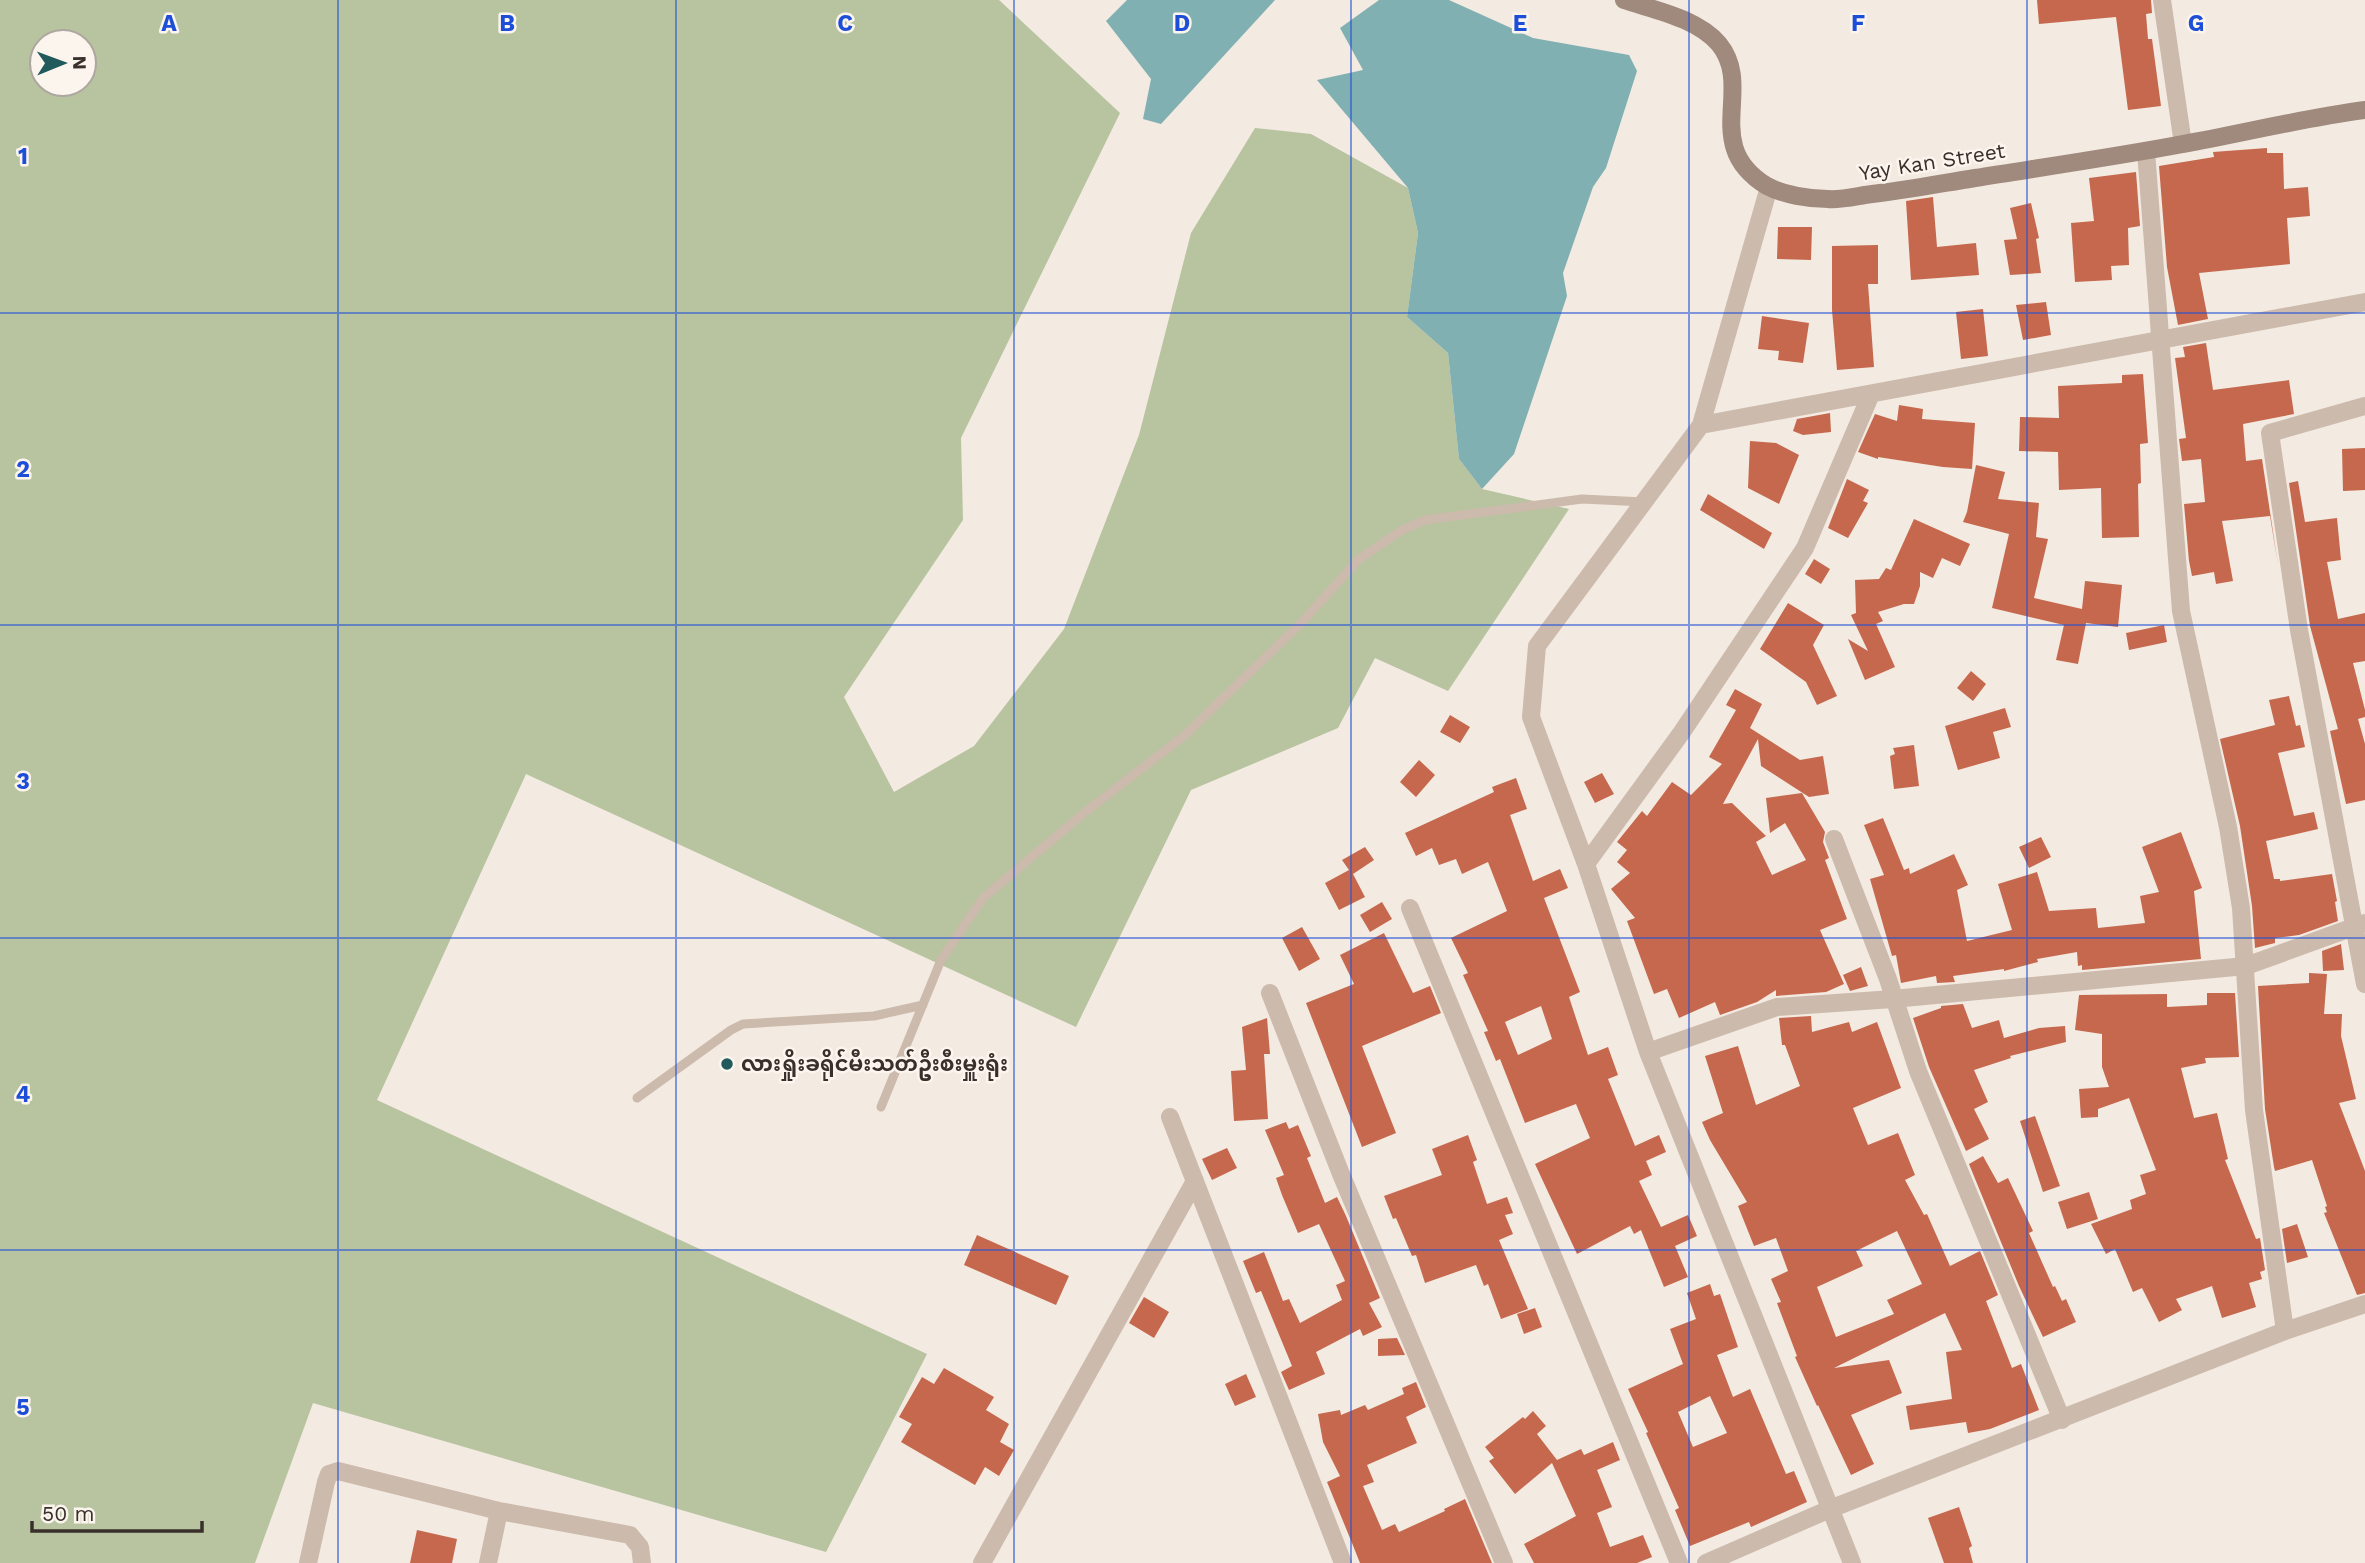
<svg xmlns="http://www.w3.org/2000/svg" width="2365" height="1563" font-family="'Work Sans','Noto Sans Myanmar',sans-serif">
	<style>
		.green { fill: #b8c3a0; fill-rule: evenodd }
		.water { fill: #80b0b1 }
		.building { fill: #c5684d; fill-rule: evenodd }
		.lines { fill: none; stroke-linecap: round; stroke-linejoin: round }
		.lane { stroke: #ccbaac; stroke-width: 9 }
		.street { stroke: #ccbaac; stroke-width: 18 }
		.secondary { stroke: #a0897d; stroke-width: 18 }
		.grid { fill: none; stroke: #1d4ed8; stroke-width: 2; stroke-opacity: 0.55 }
		.poi-dot { fill: #205a5c; stroke: #fbf5ee; stroke-width: 2.5 }
		.labels { text-anchor: middle; stroke-width: 5; stroke-linejoin: round; paint-order: stroke }
		.street-label { font-size: 21px; fill: #3a302b; stroke: #fbf5ee }
		.poi-label { font-size: 21px; font-weight: bold; fill: #3a302b; stroke: #fbf5ee; text-anchor: start }
		.grid-label { font-size: 23px; text-anchor: middle; font-weight: bold; fill: #1d4ed8; stroke: #fbf5ee; stroke-width: 5; stroke-linejoin: round; paint-order: stroke }
	</style>
	<rect width="100%" height="100%" fill="#f3eae1"/>
	<path class="green" d="M 0,0 L 999,0 L 1120,113 L 961,438 L 963,520 L 844,697 L 894,792 L 974,746 L 1064,629 L 1139,435 L 1191,233 L 1255,128 L 1311,134 L 1408,188 L 1418,233 L 1407,317 L 1448,353 L 1459,459 L 1482,489 L 1569,509 L 1448,691 L 1375,658 L 1338,728 L 1191,790 L 1076,1027 L 526,774 L 377,1100 L 927,1354 L 826,1552 L 313,1403 L 255,1563 L 0,1563 ZM 42,42 L 84,42 L 84,84 L 42,84 Z"/>
	<path class="water" d="M 1127,0 L 1275,0 L 1161,124 L 1143,119 L 1151,79 L 1106,21 Z
		M 1379,0 L 1449,0 L 1533,38 L 1629,55 L 1637,71 L 1606,168 L 1593,187 L 1563,273 L 1567,296 L 1514,454 L 1482,489 L 1459,459 L 1448,353 L 1407,317 L 1418,233 L 1408,188 L 1317,80 L 1363,70 L 1340,28 Z"/>
	<path class="building" d="M 2037,0 L 2151,0 L 2152,13 L 2146,14 L 2148,39 L 2152,39 L 2161,106 L 2128,110 L 2116,17 L 2039,24 Z
		M 2267,148 L 2267,153 L 2283,153 L 2284,189 L 2308,187 L 2310,216 L 2287,218 L 2290,264 L 2199,273 L 2208,319 L 2178,325 L 2167,267 L 2159,166 L 2214,157 L 2213,152 Z
		M 2136,172 L 2140,226 L 2128,228 L 2129,265 L 2111,266 L 2112,280 L 2075,282 L 2071,223 L 2094,221 L 2089,178 Z
		M 1933,197 L 1937,247 L 1976,243 L 1979,275 L 1911,280 L 1906,201 Z
		M 2031,203 L 2039,238 L 2036,239 L 2041,273 L 2010,275 L 2004,240 L 2017,239 L 2010,208 Z
		M 1778,227 L 1812,227 L 1811,260 L 1777,259 Z
		M 1878,245 L 1878,284 L 1868,284 L 1874,367 L 1837,370 L 1832,310 L 1832,246 Z
		M 2046,302 L 2051,335 L 2023,340 L 2016,305 Z
		M 1983,309 L 1988,356 L 1961,359 L 1956,312 Z
		M 1762,316 L 1809,323 L 1803,363 L 1778,360 L 1779,351 L 1758,349 Z
		M 2206,343 L 2213,390 L 2289,380 L 2294,414 L 2243,424 L 2246,461 L 2262,459 L 2278,565 L 2270,516 L 2222,521 L 2233,581 L 2216,584 L 2214,572 L 2192,576 L 2189,561 L 2184,504 L 2205,502 L 2201,459 L 2182,461 L 2179,439 L 2186,438 L 2175,358 L 2185,357 L 2183,347 Z
		M 2143,374 L 2148,443 L 2140,444 L 2141,483 L 2138,484 L 2139,537 L 2102,538 L 2101,488 L 2059,490 L 2058,452 L 2019,451 L 2020,417 L 2059,418 L 2058,386 L 2122,383 L 2122,375 Z
		M 1899,405 L 1923,409 L 1922,419 L 1975,423 L 1972,469 L 1943,467 L 1878,457 L 1878,459 L 1858,452 L 1875,414 L 1897,421 Z
		M 1830,413 L 1831,432 L 1803,435 L 1793,431 L 1797,419 Z
		M 1750,441 L 1776,443 L 1799,455 L 1779,504 L 1748,488 Z
		M 2365,448 L 2365,490 L 2343,491 L 2342,449 Z
		M 1976,465 L 2005,472 L 1998,499 L 2039,503 L 2036,537 L 2048,539 L 2034,598 L 2082,609 L 2085,581 L 2122,585 L 2118,627 L 2086,623 L 2078,664 L 2056,660 L 2064,625 L 1992,608 L 2009,534 L 1963,522 L 1967,512 Z
		M 1847,479 L 1869,490 L 1863,501 L 1868,503 L 1848,538 L 1828,528 Z
		M 2298,481 L 2305,522 L 2337,518 L 2341,560 L 2327,562 L 2338,619 L 2365,613 L 2365,661 L 2353,663 L 2365,710 L 2365,717 L 2358,719 L 2365,744 L 2365,800 L 2346,804 L 2330,731 L 2338,729 L 2310,626 L 2289,483 Z
		M 1708,494 L 1772,533 L 1764,549 L 1700,510 Z
		M 1914,519 L 1970,544 L 1960,566 L 1942,558 L 1933,578 L 1920,572 L 1920,586 L 1914,604 L 1904,604 L 1878,612 L 1883,621 L 1876,624 L 1895,667 L 1865,680 L 1848,639 L 1868,651 L 1851,615 L 1856,613 L 1855,580 L 1879,579 L 1886,568 L 1891,570 Z
		M 1814,559 L 1830,569 L 1821,584 L 1805,574 Z
		M 1788,603 L 1824,625 L 1813,645 L 1837,696 L 1817,705 L 1806,682 L 1760,649 Z
		M 2164,625 L 2167,642 L 2129,650 L 2126,633 Z
		M 1971,671 L 1986,684 L 1973,701 L 1957,688 Z
		M 1735,689 L 1762,704 L 1750,728 L 1800,760 L 1823,756 L 1829,794 L 1809,797 L 1761,766 L 1758,739 L 1723,804 L 1732,803 L 1766,836 L 1756,842 L 1772,875 L 1806,860 L 1785,823 L 1770,833 L 1766,798 L 1802,793 L 1825,832 L 1823,842 L 1829,858 L 1825,860 L 1847,919 L 1820,930 L 1844,984 L 1826,992 L 1776,996 L 1776,990 L 1757,1002 L 1720,1015 L 1715,1002 L 1679,1018 L 1667,989 L 1654,994 L 1627,921 L 1635,918 L 1611,889 L 1630,873 L 1617,862 L 1627,850 L 1617,842 L 1642,811 L 1647,816 L 1672,782 L 1691,795 L 1722,764 L 1709,757 L 1736,710 L 1726,705 Z
		M 2289,696 L 2296,726 L 2300,725 L 2305,747 L 2278,753 L 2294,816 L 2314,812 L 2318,829 L 2266,841 L 2274,879 L 2280,879 L 2280,881 L 2332,874 L 2337,901 L 2335,902 L 2338,921 L 2299,935 L 2275,938 L 2275,943 L 2255,948 L 2252,906 L 2240,826 L 2220,739 L 2275,725 L 2269,700 Z
		M 2005,708 L 2011,727 L 1993,732 L 2000,758 L 1958,770 L 1945,726 Z
		M 1450,715 L 1470,727 L 1460,743 L 1440,732 Z
		M 1914,745 L 1919,786 L 1894,789 L 1890,756 L 1895,754 L 1893,748 Z
		M 1419,760 L 1435,775 L 1416,797 L 1400,782 Z
		M 1602,773 L 1614,794 L 1595,803 L 1584,782 Z
		M 1516,778 L 1527,809 L 1510,815 L 1533,881 L 1560,869 L 1568,888 L 1544,898 L 1580,992 L 1569,997 L 1588,1055 L 1608,1047 L 1618,1075 L 1608,1079 L 1635,1146 L 1659,1135 L 1666,1152 L 1646,1161 L 1652,1175 L 1639,1181 L 1661,1227 L 1688,1215 L 1697,1236 L 1675,1246 L 1688,1277 L 1664,1287 L 1641,1230 L 1634,1234 L 1630,1226 L 1577,1254 L 1535,1164 L 1590,1138 L 1576,1104 L 1525,1123 L 1500,1059 L 1496,1061 L 1484,1032 L 1488,1031 L 1463,975 L 1468,973 L 1451,938 L 1507,911 L 1488,862 L 1462,874 L 1456,859 L 1439,865 L 1432,848 L 1416,856 L 1405,833 L 1494,792 L 1492,787 ZM 1541,1006 L 1552,1039 L 1518,1055 L 1505,1022 Z
		M 1883,818 L 1904,870 L 1909,868 L 1910,874 L 1954,854 L 1968,885 L 1957,890 L 1967,941 L 2012,930 L 1998,884 L 2037,872 L 2049,911 L 2096,908 L 2098,928 L 2145,923 L 2140,896 L 2159,892 L 2142,847 L 2181,832 L 2202,888 L 2194,891 L 2201,959 L 2082,970 L 2082,965 L 2078,966 L 2077,952 L 2037,959 L 2038,962 L 2004,971 L 2004,969 L 1953,976 L 1955,982 L 1937,983 L 1936,976 L 1901,983 L 1896,955 L 1892,956 L 1870,879 L 1884,875 L 1864,825 Z
		M 2041,837 L 2051,857 L 2029,868 L 2019,847 Z
		M 1365,847 L 1374,860 L 1353,874 L 1365,897 L 1339,910 L 1325,883 L 1349,870 L 1342,860 Z
		M 1382,902 L 1392,919 L 1370,932 L 1360,915 Z
		M 1302,927 L 1320,959 L 1299,971 L 1282,938 Z
		M 1384,933 L 1413,993 L 1430,986 L 1441,1013 L 1362,1046 L 1396,1133 L 1362,1147 L 1306,1003 L 1354,984 L 1340,955 Z
		M 2341,944 L 2344,970 L 2323,971 L 2322,951 Z
		M 1861,967 L 1868,986 L 1850,991 L 1843,975 Z
		M 2309,973 L 2327,974 L 2324,1014 L 2342,1014 L 2341,1036 L 2356,1099 L 2339,1103 L 2365,1171 L 2365,1293 L 2357,1295 L 2324,1213 L 2327,1212 L 2325,1207 L 2327,1206 L 2312,1160 L 2275,1171 L 2274,1167 L 2265,1109 L 2258,986 L 2309,983 Z
		M 2207,993 L 2235,993 L 2239,1057 L 2205,1058 L 2206,1063 L 2181,1068 L 2194,1118 L 2217,1113 L 2228,1159 L 2225,1160 L 2256,1239 L 2260,1238 L 2265,1270 L 2260,1272 L 2262,1279 L 2249,1283 L 2256,1307 L 2222,1318 L 2212,1286 L 2176,1299 L 2182,1310 L 2159,1322 L 2142,1288 L 2133,1292 L 2115,1249 L 2106,1254 L 2091,1224 L 2132,1209 L 2130,1200 L 2146,1194 L 2140,1175 L 2156,1170 L 2129,1098 L 2098,1109 L 2098,1117 L 2081,1118 L 2079,1089 L 2109,1087 L 2102,1067 L 2102,1034 L 2075,1030 L 2079,995 L 2167,994 L 2167,1007 L 2207,1005 Z
		M 1963,1004 L 1972,1028 L 1999,1020 L 2004,1038 L 2039,1028 L 2065,1026 L 2066,1042 L 2010,1056 L 2011,1058 L 1974,1070 L 1988,1102 L 1974,1109 L 1989,1139 L 1966,1151 L 1929,1067 L 1913,1018 L 1941,1008 L 1941,1006 Z
		M 1811,1016 L 1812,1032 L 1849,1022 L 1852,1032 L 1877,1022 L 1901,1088 L 1853,1108 L 1868,1145 L 1898,1133 L 1915,1175 L 1905,1180 L 1924,1215 L 1927,1214 L 1950,1266 L 1980,1251 L 1998,1295 L 1986,1301 L 2012,1368 L 2021,1364 L 2039,1410 L 1990,1429 L 1968,1433 L 1966,1422 L 1910,1430 L 1906,1406 L 1952,1399 L 1946,1352 L 1962,1350 L 1945,1313 L 1834,1368 L 1889,1360 L 1902,1393 L 1851,1415 L 1874,1464 L 1851,1475 L 1818,1405 L 1817,1406 L 1795,1357 L 1797,1356 L 1777,1303 L 1781,1302 L 1771,1279 L 1788,1271 L 1776,1238 L 1754,1246 L 1738,1206 L 1747,1202 L 1710,1140 L 1702,1122 L 1723,1113 L 1705,1056 L 1738,1046 L 1756,1105 L 1800,1086 L 1785,1045 L 1782,1045 L 1779,1018 ZM 1897,1231 L 1922,1284 L 1887,1300 L 1894,1314 L 1836,1337 L 1817,1287 L 1863,1266 L 1856,1251 Z
		M 1267,1018 L 1270,1054 L 1264,1054 L 1268,1119 L 1234,1121 L 1231,1071 L 1246,1070 L 1242,1027 Z
		M 2035,1116 L 2060,1186 L 2043,1192 L 2020,1121 Z
		M 1286,1122 L 1289,1129 L 1298,1125 L 1311,1156 L 1307,1158 L 1325,1203 L 1337,1197 L 1346,1216 L 1380,1298 L 1369,1303 L 1382,1327 L 1363,1336 L 1360,1329 L 1316,1352 L 1325,1374 L 1289,1390 L 1281,1372 L 1292,1366 L 1261,1291 L 1256,1293 L 1243,1261 L 1264,1252 L 1283,1301 L 1289,1299 L 1300,1323 L 1342,1300 L 1336,1285 L 1345,1281 L 1319,1224 L 1298,1233 L 1282,1195 L 1276,1178 L 1284,1175 L 1265,1130 Z
		M 1468,1135 L 1477,1160 L 1473,1162 L 1487,1204 L 1507,1197 L 1513,1213 L 1505,1215 L 1513,1234 L 1499,1240 L 1528,1309 L 1501,1319 L 1488,1284 L 1484,1286 L 1476,1265 L 1425,1283 L 1416,1255 L 1412,1256 L 1396,1218 L 1393,1219 L 1384,1196 L 1442,1175 L 1432,1149 Z
		M 1227,1148 L 1237,1168 L 1212,1180 L 1202,1159 Z
		M 1983,1156 L 1998,1183 L 2008,1178 L 2033,1231 L 2029,1233 L 2053,1287 L 2055,1286 L 2062,1301 L 2066,1299 L 2076,1322 L 2043,1337 L 2019,1286 L 1969,1164 Z
		M 2089,1192 L 2098,1219 L 2067,1229 L 2058,1202 Z
		M 2297,1224 L 2308,1257 L 2287,1263 L 2282,1229 Z
		M 977,1235 L 1069,1276 L 1056,1305 L 964,1265 Z
		M 1710,1284 L 1714,1296 L 1720,1294 L 1738,1347 L 1717,1355 L 1733,1397 L 1750,1389 L 1786,1474 L 1794,1471 L 1807,1502 L 1751,1527 L 1749,1522 L 1690,1546 L 1675,1510 L 1679,1508 L 1646,1433 L 1648,1432 L 1628,1389 L 1683,1364 L 1670,1329 L 1696,1319 L 1687,1293 ZM 1710,1396 L 1727,1433 L 1693,1447 L 1678,1412 Z
		M 1144,1297 L 1169,1312 L 1154,1338 L 1129,1323 Z
		M 1535,1308 L 1542,1327 L 1524,1334 L 1517,1314 Z
		M 1397,1338 L 1405,1355 L 1378,1356 L 1378,1339 Z
		M 944,1368 L 994,1397 L 986,1410 L 1009,1424 L 1000,1442 L 1014,1450 L 999,1476 L 985,1467 L 975,1485 L 901,1442 L 912,1424 L 899,1417 L 922,1377 L 934,1384 Z
		M 1246,1374 L 1256,1397 L 1235,1406 L 1225,1384 Z
		M 1416,1382 L 1426,1407 L 1406,1417 L 1417,1443 L 1367,1465 L 1374,1482 L 1363,1486 L 1382,1530 L 1395,1524 L 1399,1532 L 1445,1511 L 1444,1509 L 1465,1499 L 1492,1563 L 1360,1563 L 1352,1543 L 1327,1482 L 1340,1476 L 1323,1442 L 1318,1414 L 1340,1410 L 1341,1415 L 1365,1405 L 1368,1410 L 1404,1394 L 1402,1388 Z
		M 1533,1411 L 1546,1426 L 1537,1434 L 1557,1460 L 1581,1449 L 1584,1455 L 1613,1442 L 1620,1460 L 1597,1470 L 1612,1507 L 1597,1513 L 1610,1547 L 1643,1535 L 1652,1557 L 1637,1563 L 1534,1563 L 1524,1544 L 1576,1516 L 1552,1463 L 1515,1494 L 1489,1461 L 1494,1458 L 1485,1447 L 1523,1417 L 1525,1419 Z
		M 1959,1507 L 1972,1546 L 1969,1548 L 1973,1563 L 1944,1563 L 1928,1518 Z
		M 417,1530 L 457,1539 L 452,1563 L 410,1563 Z"/>
	<g class="lines">
		<path class="lane" d="M 637,1098 L 731,1030 L 743,1024 L 874,1016 L 923,1005
			M 881,1107 L 941,960 L 983,898 L 1084,813 L 1185,735 L 1303,621 L 1359,559 L 1402,530 L 1425,520 L 1582,499 L 1644,502"/>
		<path class="street" d="M 2162,0 L 2183,144
			M 2146,151 L 2181,611 L 2228,827 L 2241,908 L 2254,1110 L 2285,1331
			M 1769,187 L 1701,425 L 1537,646 L 1531,717 L 1586,864 L 1648,1052 L 1852,1563
			M 2365,406 L 2270,433 L 2299,630 L 2365,984
			M 1701,425 L 2365,302
			M 1834,839 L 1888,979 L 1918,1071 L 2062,1420
			M 1586,864 L 1682,732 L 1805,548 L 1871,394
			M 1410,908 L 1679,1563
			M 1270,993 L 1341,1174 L 1504,1563
			M 1648,1052 L 1777,1007 L 1893,999 L 2246,966 L 2365,923
			M 1170,1117 L 1343,1563
			M 308,1563 L 326,1482 L 329,1474 L 338,1471 L 499,1511 L 630,1535 L 640,1547 L 642,1563
			M 488,1563 L 499,1511
			M 982,1563 L 1195,1181
			M 1706,1563 L 1830,1509 L 2285,1331 L 2365,1304"/>
		<path class="secondary" d="M 1624,0 C 1654,10 1697,18 1719,44 C 1755,88 1700,145 1767,186 C 1784,195 1809,199 1828,199 C 1840,200 1853,197 1865,195 C 1902,191 1938,184 1975,178 C 2044,167 2114,157 2183,144 C 2244,133 2304,118 2365,110"/>
	</g>
	<path class="grid" d="M 338,0 L 338,1563M 676,0 L 676,1563M 1014,0 L 1014,1563M 1351,0 L 1351,1563M 1689,0 L 1689,1563M 2027,0 L 2027,1563M 0,313 L 2365,313M 0,625 L 2365,625M 0,938 L 2365,938M 0,1250 L 2365,1250"/>
	<circle class="poi-dot" cx="727" cy="1064" r="7"/>
	<g class="labels">
		<g class="street-label">
			<text transform="translate(1932 162) rotate(-9)" y="7">Yay Kan Street</text>
		</g>
		<g class="poi-label">
			<text x="741" y="1071">လားရှိုးခရိုင်မီးသတ်ဦးစီးမှူးရုံး</text>
		</g>
	</g>
	<g class="grid-label">
		<text x="169" y="31">A</text>
		<text x="507" y="31">B</text>
		<text x="845" y="31">C</text>
		<text x="1182" y="31">D</text>
		<text x="1520" y="31">E</text>
		<text x="1858" y="31">F</text>
		<text x="2196" y="31">G</text>
		<text x="23" y="164">1</text>
		<text x="23" y="477">2</text>
		<text x="23" y="789">3</text>
		<text x="23" y="1102">4</text>
		<text x="23" y="1415">5</text>
	</g>
	<g transform="translate(63 63) rotate(89)"><circle r="33" fill="#fbf5ee" stroke="#aea6a0" stroke-width="2"/>
	<path d="M0-5L12 26L0 18L-12 26Z" fill="#205a5c"/>
	<text y="-10" font-size="19" font-weight="bold" text-anchor="middle" fill="#3a302b">N</text>
	</g>
	<path d="M32 1521v10h170v-10" fill="none" stroke="#3a302b" stroke-width="3.5"/>
	<text x="42" y="1521" font-size="21" fill="#3a302b" stroke="#fbf5ee" stroke-width="5" paint-order="stroke">50 m</text>
</svg>
